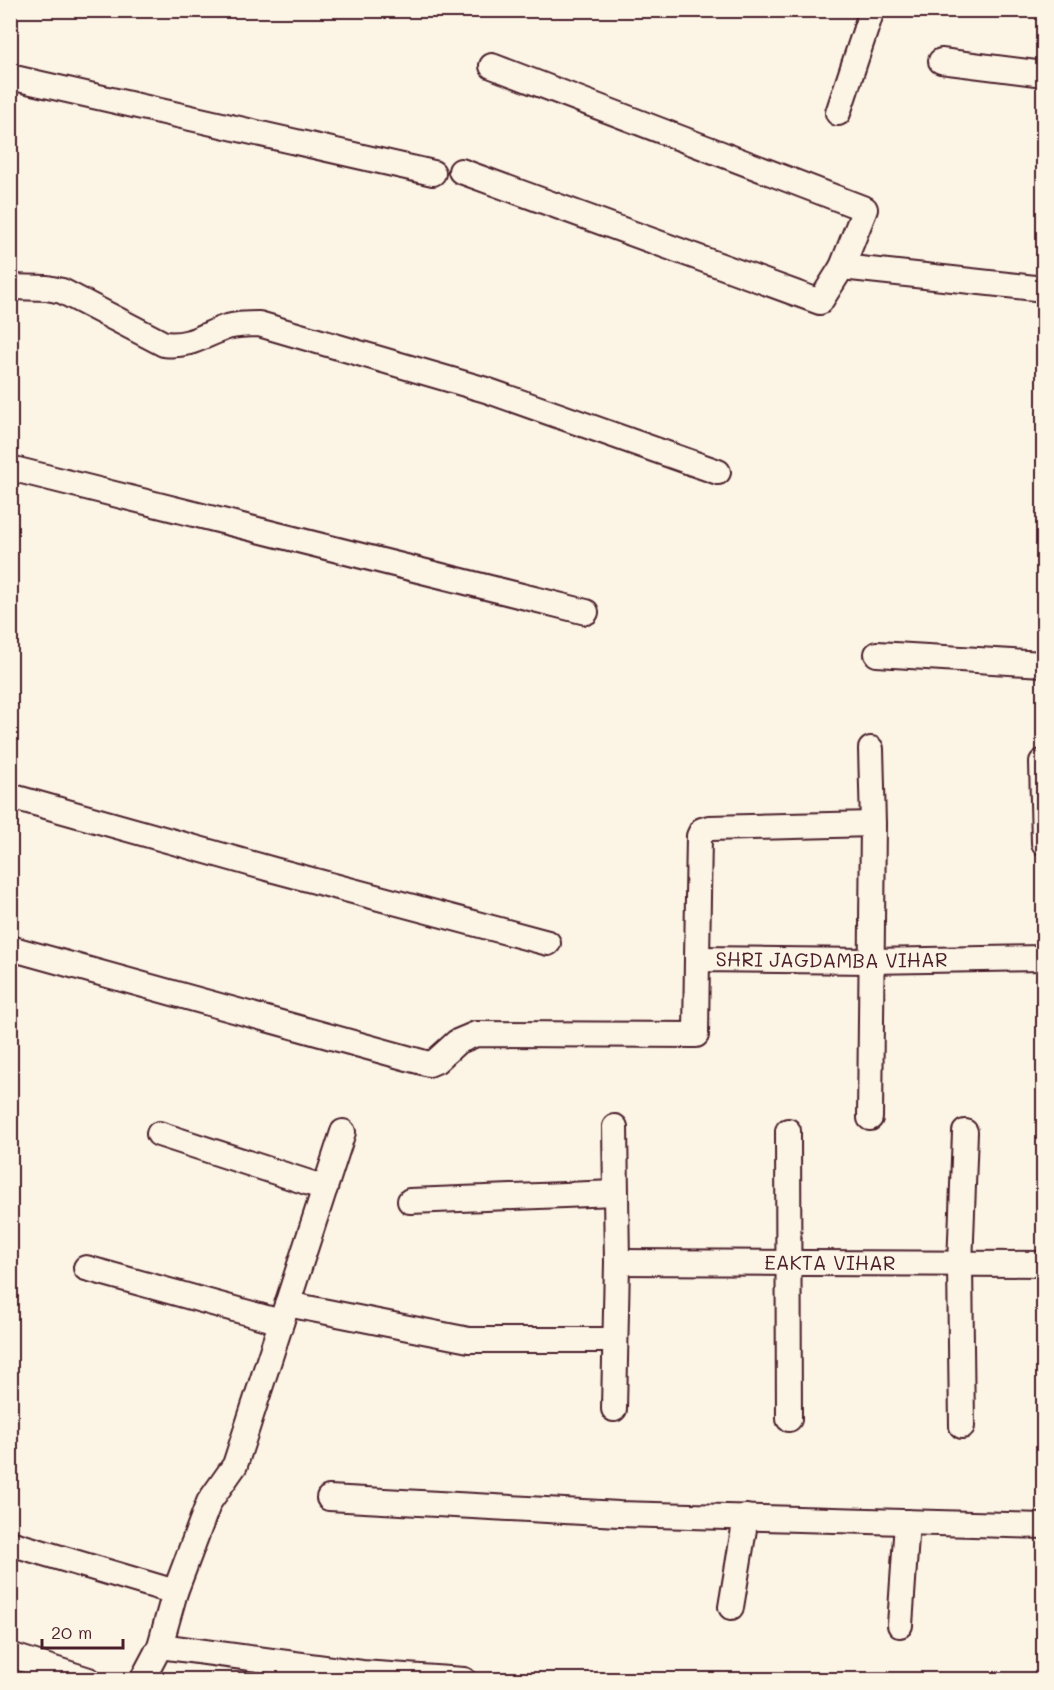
<svg xmlns="http://www.w3.org/2000/svg" width="1054" height="1690" font-family="Mali,sans-serif">
	<style>
		.lines { fill: none; stroke-linecap: round; stroke-linejoin: round }
		.street-casing { stroke: #4a1f2b; stroke-width: 28 }
		.street { stroke: #fcf5e5; stroke-width: 24 }
		.labels { text-anchor: middle; stroke-width: 4.5; stroke-linejoin: round; paint-order: stroke }
		.street-label { font-size: 20px; fill: #4a1f2b; stroke: #fcf5e5 }
	</style>
	<rect width="100%" height="100%" fill="#fcf5e5"/>
	<filter id="ink" filterUnits="userSpaceOnUse"><feTurbulence type="fractalNoise" baseFrequency=".0167" numOctaves="2"/><feDisplacementMap in="SourceGraphic" scale="12" xChannelSelector="R" yChannelSelector="G"/><feConvolveMatrix kernelMatrix="1 2 1 2 8 2 1 2 1" color-interpolation-filters="sRGB"/></filter>
	<g filter="url(#ink)">
		<g class="lines">
			<g class="street-casing">
				<g id="street">
					<path d="M 941,61 L 1044,74"/>
					<path d="M 10,77 L 433,173"/>
					<path d="M 838,113 L 872,10"/>
					<path d="M 461,171 L 820,302 L 842,267 L 865,209 L 492,66"/>
					<path d="M 842,267 L 1044,289"/>
					<path d="M 10,287 L 47,288 L 62,291 L 164,344 C 191,347 203,335 227,327 C 238,324 248,324 259,324 L 486,390 L 718,472"/>
					<path d="M 10,468 L 586,612"/>
					<path d="M 877,654 L 1044,664"/>
					<path d="M 1042,762 L 1044,843"/>
					<path d="M 10,796 L 274,870 L 548,943"/>
					<path id="s1" d="M 10,948 L 429,1064 L 436,1061 L 457,1042 L 476,1034 L 696,1035 L 697,959 L 871,961 L 1044,958"/>
					<path d="M 697,959 L 699,836 L 702,830 L 709,828 L 873,824"/>
					<path d="M 870,1118 L 873,824 L 871,749"/>
					<path d="M 788,1131 L 789,1419"/>
					<path d="M 159,1134 L 325,1188"/>
					<path d="M 410,1201 L 615,1193"/>
					<path id="s2" d="M 617,1262 L 1044,1264"/>
					<path d="M 86,1268 L 281,1322"/>
					<path d="M 287,1304 L 469,1340 L 615,1340"/>
					<path d="M 614,1409 L 617,1262 L 615,1127"/>
					<path d="M 962,1426 L 960,1265 L 965,1132"/>
					<path d="M 329,1498 L 619,1514 L 1044,1526"/>
					<path d="M 10,1543 L 175,1592"/>
					<path d="M 731,1607 L 746,1517"/>
					<path d="M 900,1625 L 907,1522"/>
					<path d="M 160,1646 L 362,1673 L 464,1680"/>
					<path d="M 10,1655 L 89,1680"/>
					<path d="M 142,1680 L 160,1646 L 175,1592 L 209,1502 L 235,1465 L 343,1132"/>
				</g>
			</g>
			<use href="#street" class="street"/>
		</g>
	</g>
	<g class="labels">
		<g class="street-label">
			<text dy="7" stroke="none"><textPath href="#s1" startOffset="922">SHRI JAGDAMBA VIHAR</textPath></text>
			<text dy="7" stroke="none"><textPath href="#s2" startOffset="213">EAKTA VIHAR</textPath></text>
		</g>
	</g>
	<rect width="1054" height="1690" fill="none" stroke="#fcf5e5" stroke-width="36"/>
	<rect x="18" y="18" width="1018" height="1654" fill="none" stroke="#4a1f2b" stroke-width="2" filter="url(#ink)"/>
	<path d="M42 1639v9h81v-9" fill="none" stroke="#4a1f2b" stroke-width="3"/>
	<text x="51" y="1639" font-size="18" fill="#4a1f2b" stroke="#fcf5e5" stroke-width="4.5" paint-order="stroke">20 m</text>
</svg>
